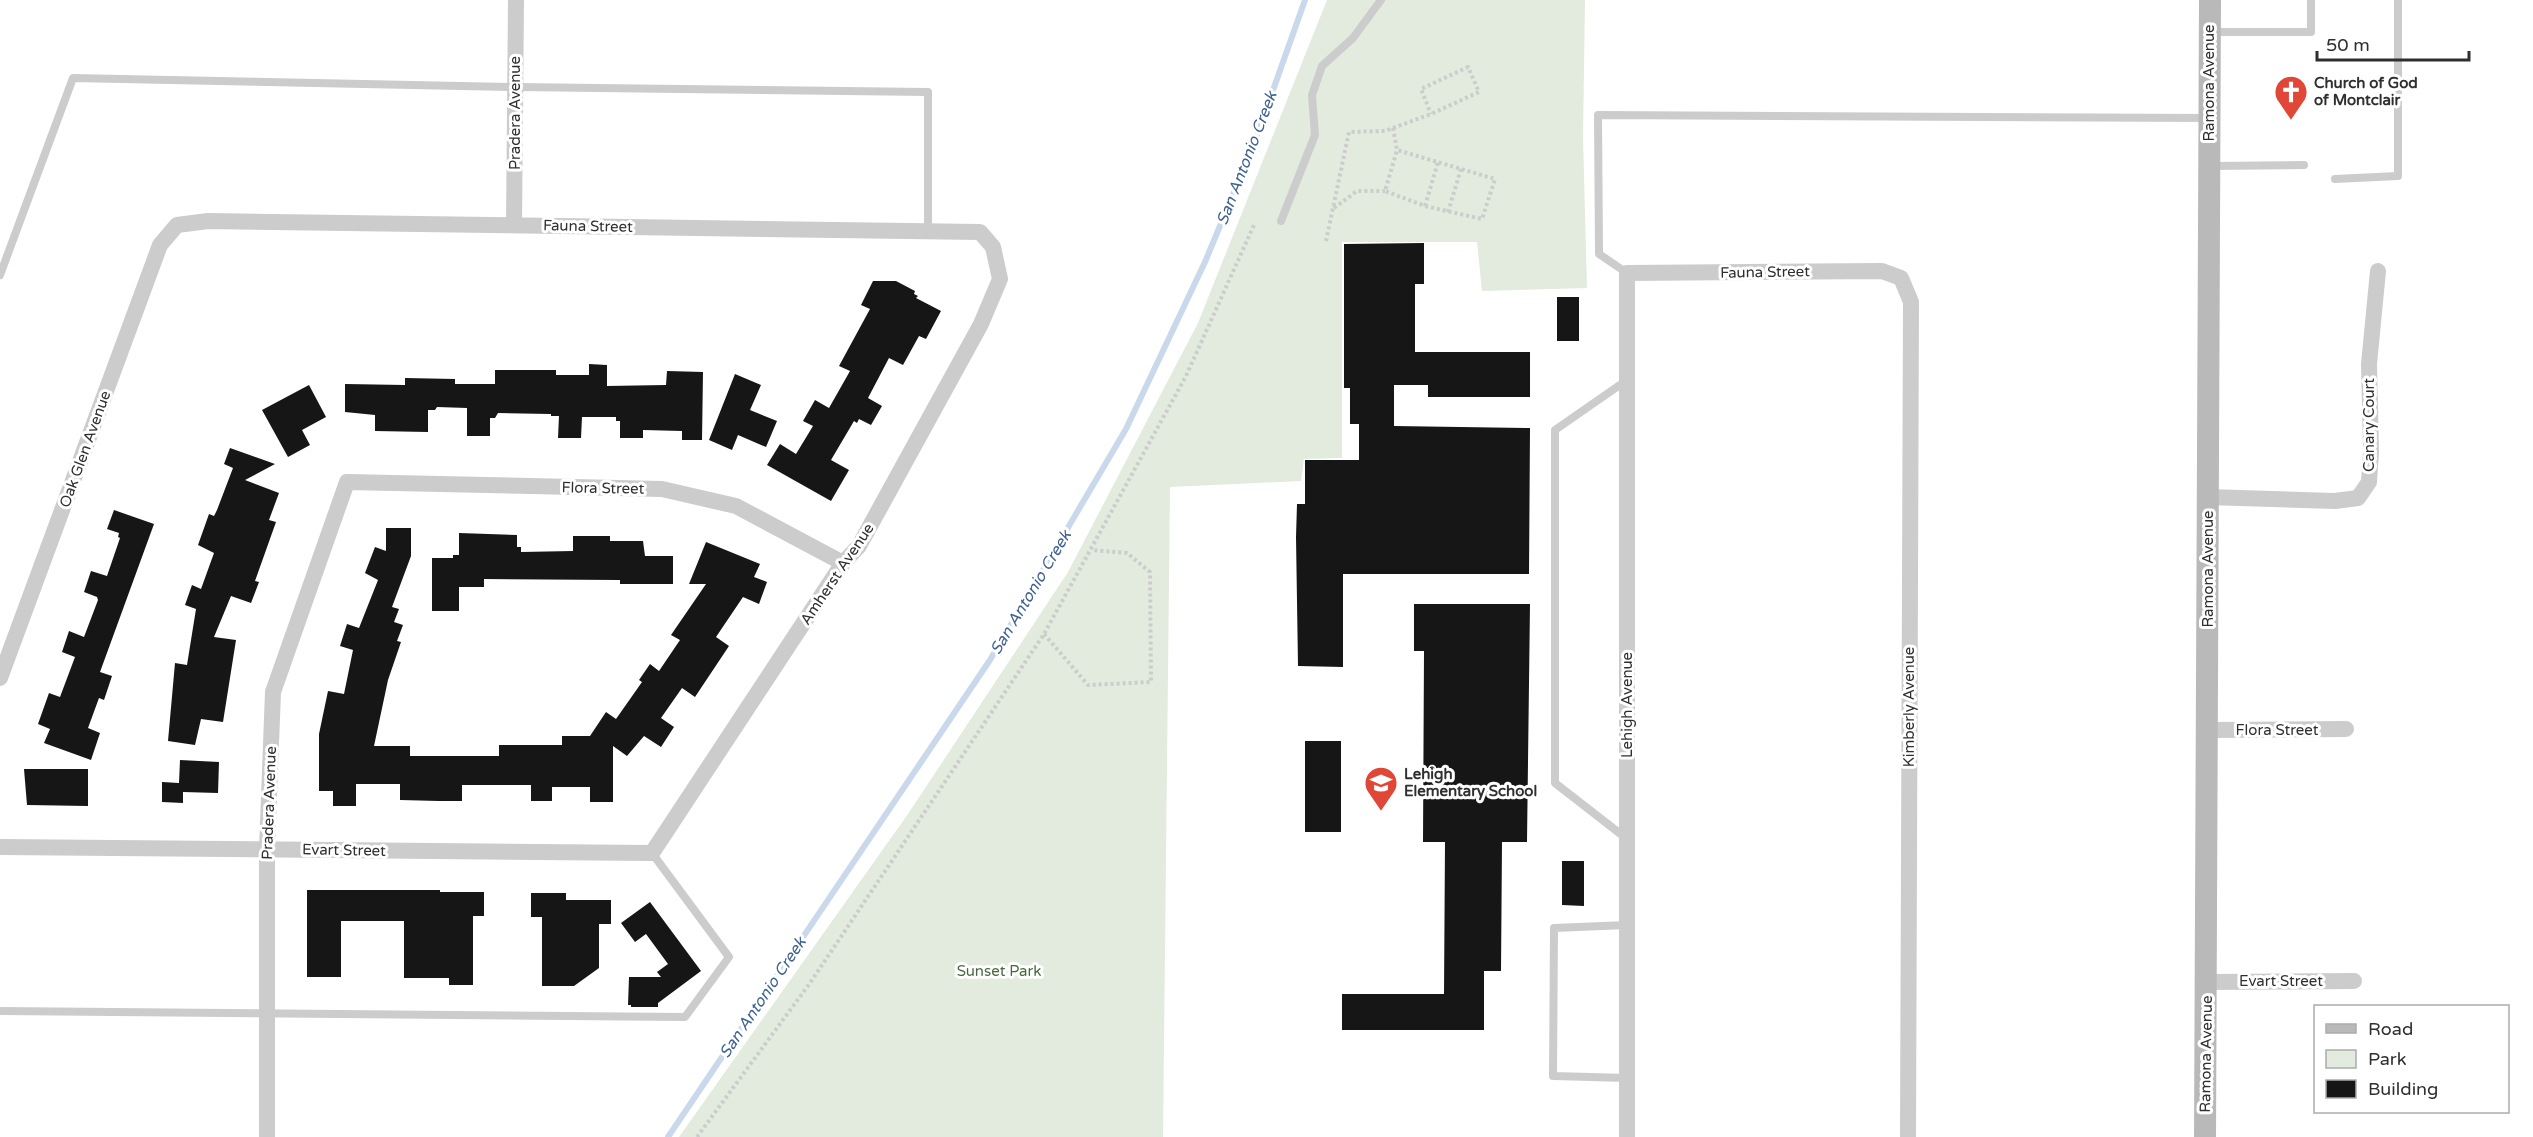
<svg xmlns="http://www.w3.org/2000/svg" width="2533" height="1137" font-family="'Varela Round',sans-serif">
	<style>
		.green { fill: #e2ebdd }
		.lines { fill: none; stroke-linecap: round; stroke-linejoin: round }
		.stream { stroke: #c9d8eb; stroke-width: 6 }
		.building { fill: #161616 }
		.path { stroke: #ccc; stroke-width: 4; stroke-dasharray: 3 3; stroke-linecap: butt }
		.lane { stroke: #ccc; stroke-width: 8 }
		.street { stroke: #ccc; stroke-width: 16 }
		.secondary { stroke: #b9b9b9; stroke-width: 22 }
		.labels { text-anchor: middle; stroke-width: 6; stroke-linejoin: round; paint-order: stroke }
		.street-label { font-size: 15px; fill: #2f2f2f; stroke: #fff }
		.poi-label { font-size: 15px; font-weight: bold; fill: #2f2f2f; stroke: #fff; text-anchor: start }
		.park-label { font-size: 15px; fill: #4a693d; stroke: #fff }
		.water-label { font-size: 16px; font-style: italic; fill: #3f628f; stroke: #fff }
	</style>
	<rect width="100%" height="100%" fill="#fff"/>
	<path class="green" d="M 1327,0 L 1585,0 L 1583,137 L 1587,288 L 1482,291 L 1477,242 L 1342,242 L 1342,458 L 1304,459 L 1301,481 L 1170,487 L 1163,1137 L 679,1137 L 908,814 L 1068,572 L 1198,323 Z"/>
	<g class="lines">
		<path class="stream" d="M 668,1137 L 990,660 L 1126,429 L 1205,262 L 1254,144 L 1305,0"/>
	</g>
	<path class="building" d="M 1424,243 L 1424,284 L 1415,284 L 1415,352 L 1530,352 L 1530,397 L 1428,397 L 1428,385 L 1394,385 L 1394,426 L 1530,428 L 1529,574 L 1343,574 L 1343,667 L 1298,666 L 1296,537 L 1297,504 L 1305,504 L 1305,460 L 1359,460 L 1359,424 L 1350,424 L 1350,388 L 1344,388 L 1344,244 Z
		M 873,281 L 896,281 L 915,291 L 914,294 L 918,296 L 916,298 L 941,311 L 926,339 L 919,336 L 903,365 L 889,358 L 868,398 L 882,406 L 871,425 L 859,419 L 857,423 L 854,421 L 831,460 L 849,470 L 831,501 L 767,465 L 780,444 L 796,454 L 813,426 L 803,421 L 815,400 L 829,408 L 850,371 L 839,366 L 870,309 L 861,305 Z
		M 1557,297 L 1579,297 L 1579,341 L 1557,341 Z
		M 589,364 L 607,365 L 607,386 L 666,385 L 667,371 L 703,372 L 702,440 L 682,440 L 682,431 L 643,430 L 643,438 L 620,438 L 620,421 L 616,421 L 616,417 L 582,417 L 581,438 L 558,438 L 559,416 L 551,416 L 551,414 L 498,413 L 495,418 L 490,418 L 490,436 L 467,436 L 467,408 L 437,407 L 435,410 L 428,410 L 428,432 L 375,431 L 375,415 L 345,412 L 345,384 L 405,385 L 405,378 L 455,379 L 455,384 L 495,384 L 495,370 L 556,370 L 556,375 L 589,375 Z
		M 735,374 L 761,385 L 750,410 L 777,421 L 766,447 L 738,435 L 732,450 L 709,440 Z
		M 309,385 L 326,417 L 302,430 L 310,445 L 288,457 L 262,410 Z
		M 230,448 L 275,464 L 245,480 L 279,493 L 269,520 L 276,522 L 255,581 L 259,582 L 251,603 L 231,596 L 214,637 L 236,640 L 223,722 L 201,719 L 195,745 L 168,741 L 175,663 L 187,665 L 196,609 L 185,605 L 192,585 L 201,589 L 214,553 L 198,545 L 209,514 L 214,516 L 217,510 L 233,468 L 224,464 Z
		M 114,510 L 154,524 L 100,672 L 112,676 L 104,700 L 99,698 L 88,728 L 100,733 L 91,760 L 44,743 L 50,729 L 38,724 L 49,693 L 60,697 L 75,657 L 62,652 L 69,631 L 84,637 L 98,600 L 97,597 L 84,592 L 91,571 L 107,576 L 120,538 L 118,537 L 119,533 L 107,529 Z
		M 386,528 L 411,528 L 411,556 L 392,607 L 399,609 L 394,622 L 403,625 L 397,641 L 401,642 L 388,680 L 374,746 L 410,746 L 410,756 L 499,756 L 499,745 L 562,745 L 562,736 L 590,736 L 606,712 L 616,719 L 642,682 L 639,680 L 650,664 L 659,671 L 680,640 L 671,635 L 706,584 L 689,584 L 706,542 L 760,564 L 754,577 L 767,582 L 759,604 L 743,597 L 716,637 L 729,646 L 695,697 L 682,688 L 661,718 L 674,727 L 661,747 L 644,736 L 627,756 L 613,746 L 613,802 L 590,802 L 590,787 L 552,787 L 552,801 L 531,801 L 531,785 L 462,785 L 462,801 L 439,801 L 400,800 L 400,784 L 356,784 L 356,806 L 333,806 L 333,791 L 319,791 L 319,734 L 328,691 L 344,694 L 353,650 L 340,646 L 347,624 L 359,628 L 378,580 L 365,573 L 375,547 L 386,551 Z
		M 459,533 L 517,535 L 517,547 L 521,547 L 521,552 L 573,551 L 573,536 L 610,536 L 610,541 L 643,541 L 645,556 L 673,556 L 673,584 L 620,584 L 620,580 L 484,579 L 484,587 L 459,587 L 459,611 L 432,611 L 432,558 L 453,558 L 453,555 L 459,555 Z
		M 1414,604 L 1530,604 L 1527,842 L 1502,842 L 1501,971 L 1484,971 L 1484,1030 L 1342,1030 L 1342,994 L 1444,994 L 1445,842 L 1423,842 L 1424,651 L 1414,651 Z
		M 1305,741 L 1341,741 L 1341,832 L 1305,832 Z
		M 180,760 L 219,762 L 218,793 L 183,792 L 183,803 L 162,802 L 162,782 L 179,783 Z
		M 24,769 L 88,769 L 88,806 L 27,805 Z
		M 1562,861 L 1584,861 L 1584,906 L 1562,905 Z
		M 307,890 L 440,890 L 440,892 L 484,892 L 484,916 L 473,916 L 473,985 L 449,985 L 449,978 L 404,978 L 404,921 L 341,921 L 341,977 L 307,977 Z
		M 531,893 L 566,893 L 566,900 L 611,900 L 611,924 L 599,924 L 599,968 L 574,986 L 542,986 L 542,917 L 531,917 Z
		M 650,902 L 701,971 L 658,1003 L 658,1007 L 631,1007 L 631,1005 L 628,1005 L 629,977 L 661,977 L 657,972 L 668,964 L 646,934 L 635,942 L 621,923 Z"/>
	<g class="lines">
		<path class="path" d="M 1393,128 L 1397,150 L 1385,191 L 1425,206 L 1482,219 L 1495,179 L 1397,150
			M 1425,206 L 1438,162
			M 1334,208 L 1357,191 L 1385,191
			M 1448,212 L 1461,169
			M 1326,241 L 1349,132 L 1385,131 L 1431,114 L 1479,92 L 1468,67 L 1421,89 L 1431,114
			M 1044,634 L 1088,685 L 1151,682 L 1150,572 L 1127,553 L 1092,550
			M 697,1137 L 810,983 L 1044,634 L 1186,376 L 1254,225"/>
		<path class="lane" d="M 2212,32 L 2311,32 L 2311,0
			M 2209,166 L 2304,165
			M 2335,179 L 2398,176 L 2398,0
			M 1281,221 L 1315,135 L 1312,95 L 1322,66 L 1353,38 L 1381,0
			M 1627,273 L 1599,254 L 1598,115 L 2209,118
			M 0,275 L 73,78 L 515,87 L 928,92 L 928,231
			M 1627,380 L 1555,430 L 1555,783 L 1627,839
			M 1627,925 L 1554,928 L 1553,1076 L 1627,1078
			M 0,1011 L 685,1017 L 729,957 L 652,853"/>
		<path class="street" d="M 514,225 L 516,0
			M 2208,497 L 2335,501 L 2358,498 L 2369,482 L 2371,451 L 2369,364 L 2378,271
			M 0,678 L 160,245 L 177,225 L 208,221 L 980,232 L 993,247 L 1000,279 L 981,324 L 859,546 L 843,563 L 652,853 L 0,847
			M 2208,730 L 2346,729
			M 2207,982 L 2354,981
			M 267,1137 L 267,849 L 273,692 L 347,482 L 662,489 L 736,506 L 843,563
			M 1627,1137 L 1627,273 L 1882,271 L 1901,278 L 1911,302 L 1908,1137"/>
		<path class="secondary" d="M 2205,1137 L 2210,0"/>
	</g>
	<defs>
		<g id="church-pin" transform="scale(1.725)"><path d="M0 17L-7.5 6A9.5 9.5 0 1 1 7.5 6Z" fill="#e04736" stroke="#fff"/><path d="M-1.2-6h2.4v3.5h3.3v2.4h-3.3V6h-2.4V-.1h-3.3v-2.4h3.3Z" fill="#fff"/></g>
		<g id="school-pin" transform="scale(1.725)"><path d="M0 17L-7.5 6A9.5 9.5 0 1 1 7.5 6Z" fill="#e04736" stroke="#fff"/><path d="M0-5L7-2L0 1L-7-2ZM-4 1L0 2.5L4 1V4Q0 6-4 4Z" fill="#fff"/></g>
	</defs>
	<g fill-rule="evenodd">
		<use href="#church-pin" x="2291" y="92"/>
		<use href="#school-pin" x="1381" y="783"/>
	</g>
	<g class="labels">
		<g class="street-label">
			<text transform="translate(2209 83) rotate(-90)" y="5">Ramona Avenue</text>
			<text transform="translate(515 113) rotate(-90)" y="5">Pradera Avenue</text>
			<text transform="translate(588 226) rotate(1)" y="5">Fauna Street</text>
			<text transform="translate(1765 272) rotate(-1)" y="5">Fauna Street</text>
			<text transform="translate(2369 425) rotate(-90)" y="5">Canary Court</text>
			<text transform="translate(85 449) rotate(-70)" y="5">Oak Glen Avenue</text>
			<text transform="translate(603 488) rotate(1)" y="5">Flora Street</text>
			<text transform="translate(2208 569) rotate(-90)" y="5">Ramona Avenue</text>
			<text transform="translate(837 574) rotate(-56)" y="5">Amherst Avenue</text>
			<text transform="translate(1627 705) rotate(-90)" y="5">Lehigh Avenue</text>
			<text transform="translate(1909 707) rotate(-90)" y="5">Kimberly Avenue</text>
			<text x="2277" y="735">Flora Street</text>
			<text transform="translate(269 803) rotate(-88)" y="5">Pradera Avenue</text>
			<text transform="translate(344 850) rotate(1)" y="5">Evart Street</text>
			<text x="2281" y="986">Evart Street</text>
			<text transform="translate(2206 1054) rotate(-89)" y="5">Ramona Avenue</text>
		</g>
		<g class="poi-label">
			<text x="2314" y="88">Church of God<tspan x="2314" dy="17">of Montclair</tspan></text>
			<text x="1404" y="779">Lehigh<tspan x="1404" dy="17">Elementary School</tspan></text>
		</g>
		<g class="park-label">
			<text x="999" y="976">Sunset Park</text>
		</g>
		<g class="water-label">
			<text transform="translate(1246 158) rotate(-69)" y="6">San Antonio Creek</text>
			<text transform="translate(1030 592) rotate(-59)" y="6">San Antonio Creek</text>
			<text transform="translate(762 997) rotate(-56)" y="6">San Antonio Creek</text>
		</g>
	</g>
	<rect x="2314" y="1005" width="195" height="108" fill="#ffffff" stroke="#acacac" stroke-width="1.5"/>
	<rect x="2326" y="1024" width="30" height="9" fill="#b9b9b9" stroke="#acacac" stroke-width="1.5"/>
	<text x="2368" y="1035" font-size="18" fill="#2f2f2f">Road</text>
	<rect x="2326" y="1050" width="30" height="18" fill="#e2ebdd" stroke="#acacac" stroke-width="1.5"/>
	<text x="2368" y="1065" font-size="18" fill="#2f2f2f">Park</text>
	<rect x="2326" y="1080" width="30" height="18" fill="#161616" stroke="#acacac" stroke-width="1.5"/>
	<text x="2368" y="1095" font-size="18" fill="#2f2f2f">Building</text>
	<path d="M2317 51v9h152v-9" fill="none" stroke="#2f2f2f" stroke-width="3"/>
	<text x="2326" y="51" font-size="18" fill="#2f2f2f" stroke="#ffffff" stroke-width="4.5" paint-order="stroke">50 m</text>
</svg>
